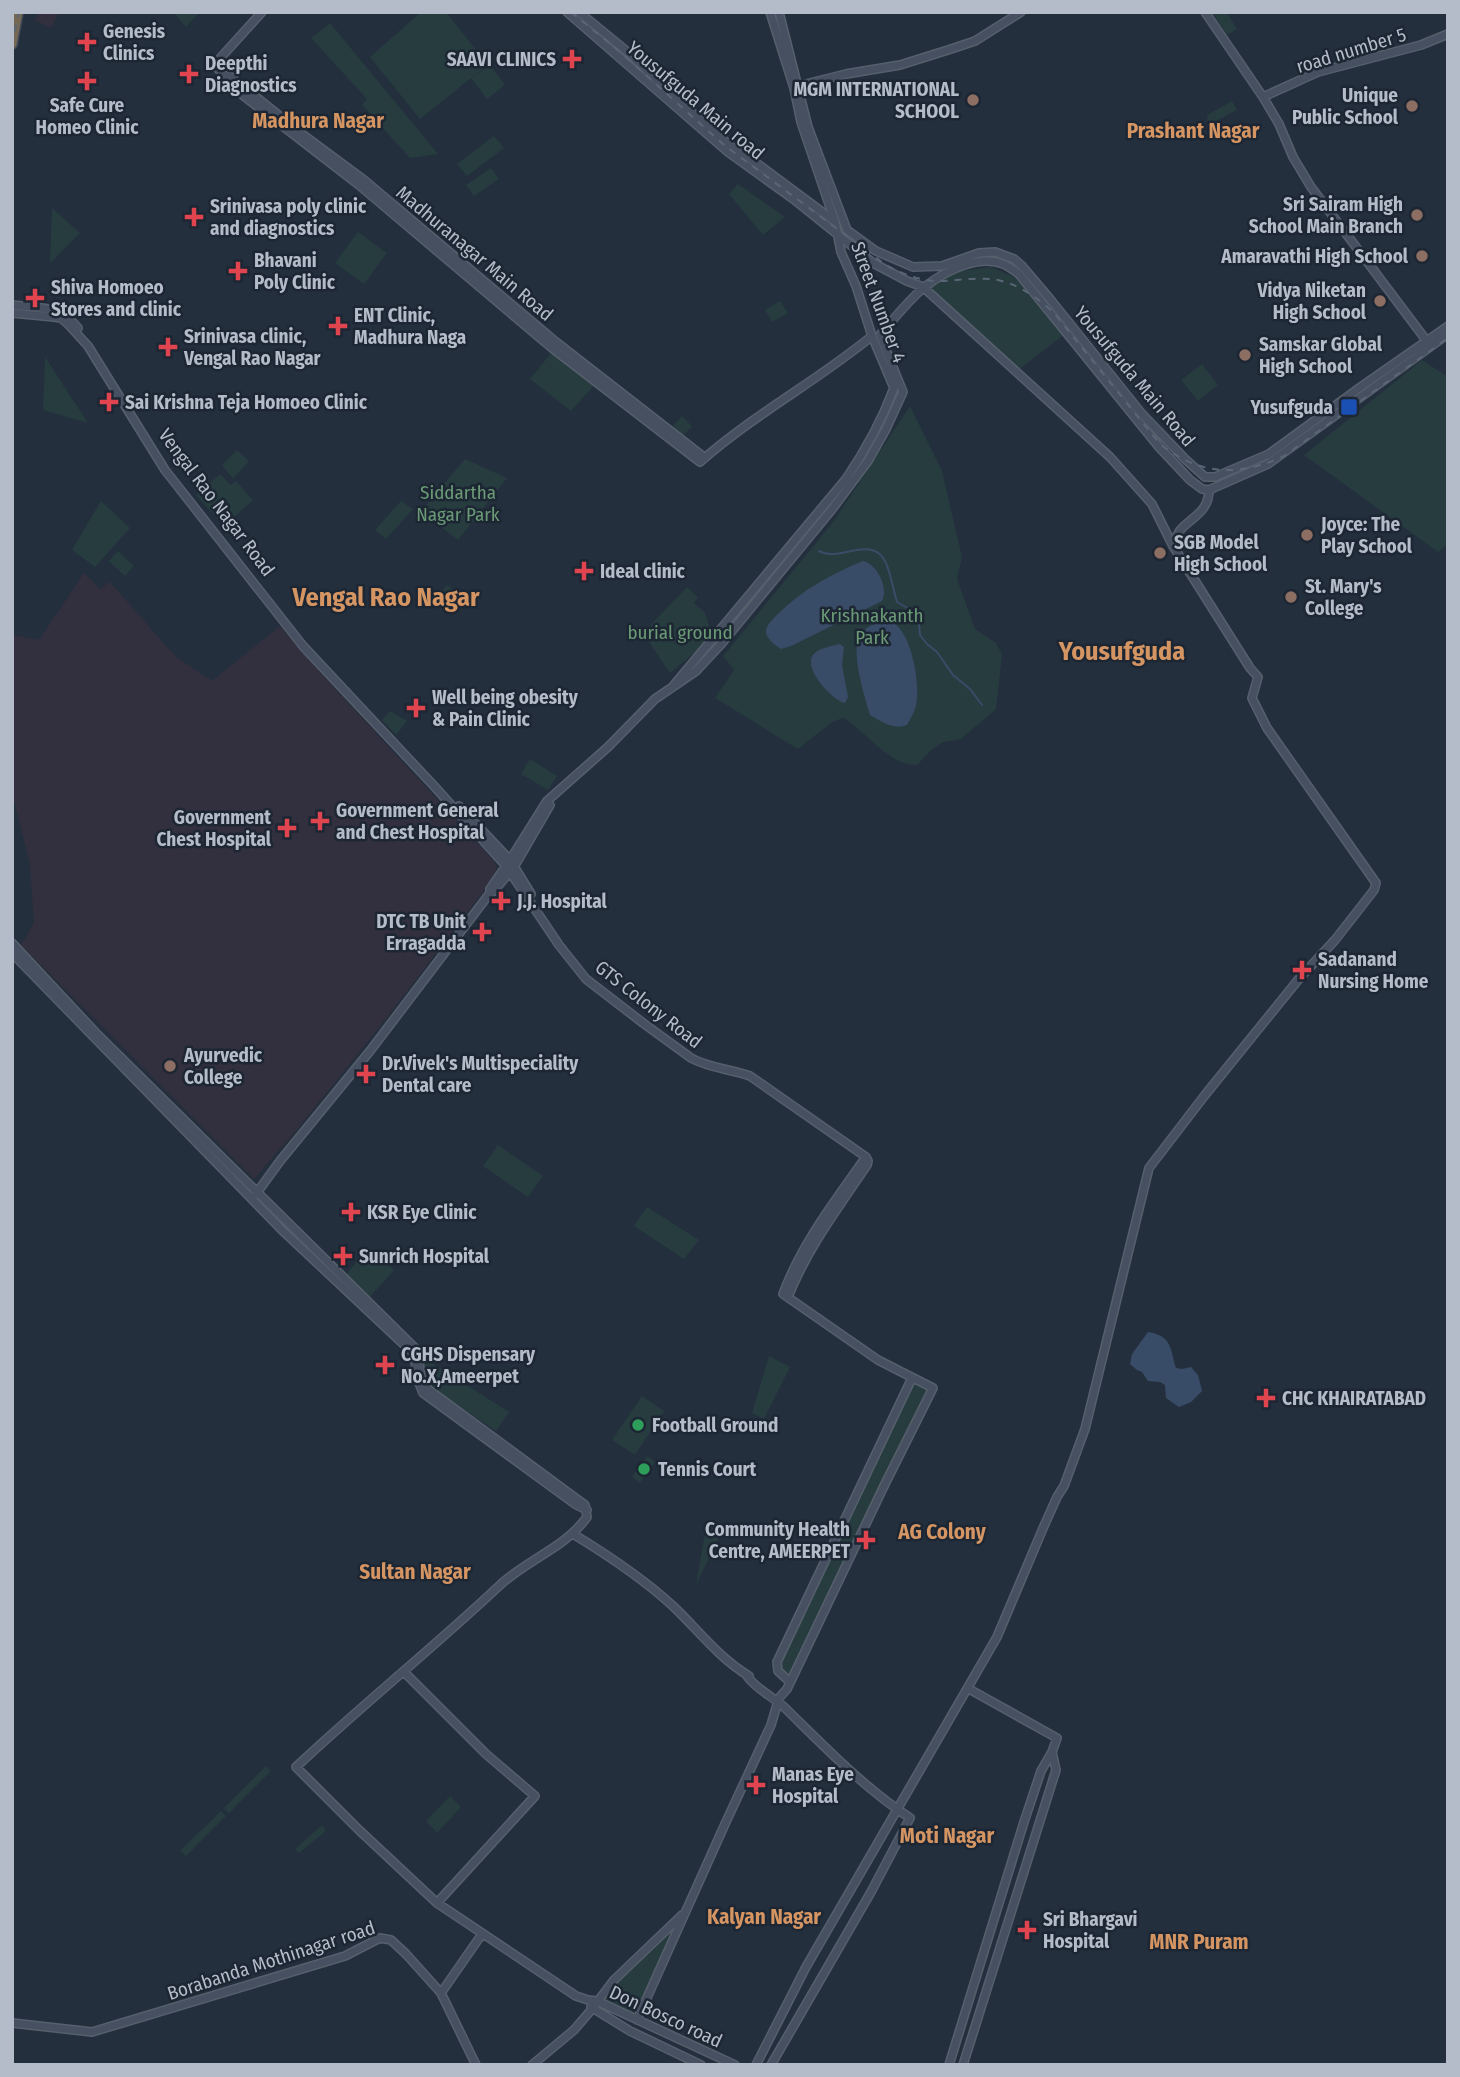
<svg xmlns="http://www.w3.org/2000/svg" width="1460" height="2077" font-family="'Fira Sans Condensed',sans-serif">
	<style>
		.medical { fill: #32303f }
		.green { fill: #263c3f }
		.water { fill: #394c67 }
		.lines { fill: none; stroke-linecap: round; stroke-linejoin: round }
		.stream { stroke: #394c67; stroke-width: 2 }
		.secondary-casing { stroke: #565f6c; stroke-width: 10 }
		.highway-casing { stroke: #434c59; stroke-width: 12 }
		.secondary { stroke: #465061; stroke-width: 7 }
		.highway { stroke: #746855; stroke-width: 9 }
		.rail { stroke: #5a6575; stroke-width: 2; stroke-dasharray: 7 7; stroke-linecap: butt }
		.health-dot { fill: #e0444e; stroke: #1d2633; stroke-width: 2.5 }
		.education-dot { fill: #8d6e63; stroke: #1d2633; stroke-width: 2.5 }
		.transit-dot { fill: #1a4fb4; stroke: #1d2633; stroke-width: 2.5 }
		.leisure-dot { fill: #2e9e5b; stroke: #1d2633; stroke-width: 2.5 }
		.labels { text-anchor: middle; stroke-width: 5; stroke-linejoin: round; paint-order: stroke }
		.poi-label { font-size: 19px; font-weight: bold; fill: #b4bcc9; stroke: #1d2633; text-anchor: start }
		.street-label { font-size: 19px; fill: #b4bcc9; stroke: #1d2633 }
		.park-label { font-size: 19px; fill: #6b9a76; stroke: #1d2633 }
		.neighbourhood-label { font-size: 21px; font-weight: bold; fill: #d59563; stroke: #1d2633 }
		.district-label { font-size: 26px; font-weight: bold; fill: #d59563; stroke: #1d2633 }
	</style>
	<rect width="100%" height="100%" fill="#242f3e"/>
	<path class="medical" d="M 39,12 L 59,12 L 51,28 L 35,20 Z
		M 84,573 L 100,589 L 110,582 L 175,656 L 212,681 L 280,626 L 338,692 L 495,862 L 497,874 L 377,1030 L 299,1127 L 254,1179 L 21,945 L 34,923 L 30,864 L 12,792 L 12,635 L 39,640 Z"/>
	<path class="green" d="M 173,12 L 200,12 L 186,27 Z
		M 421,12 L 446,12 L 488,65 L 472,78 L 490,65 L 505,85 L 487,99 L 471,78 L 420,119 L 370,57 Z
		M 1212,12 L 1227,12 L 1237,29 L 1227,35 Z
		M 330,23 L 438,154 L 410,158 L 362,105 L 367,99 L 311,38 Z
		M 1232,101 L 1237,110 L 1208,125 L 1207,115 Z
		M 494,136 L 504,148 L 467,176 L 457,164 Z
		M 491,168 L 499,179 L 474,196 L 466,185 Z
		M 738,184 L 785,217 L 763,235 L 729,194 Z
		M 52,208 L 80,233 L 50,263 Z
		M 358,232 L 387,253 L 364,284 L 335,263 Z
		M 991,267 L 1014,277 L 1065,334 L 1018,370 L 928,291 L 947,273 Z
		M 780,301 L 788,313 L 772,322 L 765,310 Z
		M 556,347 L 599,380 L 571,411 L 530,379 Z
		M 45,357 L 88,423 L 43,410 Z
		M 1422,360 L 1448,377 L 1448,544 L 1438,552 L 1304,455 Z
		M 1202,364 L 1218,385 L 1198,401 L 1181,380 Z
		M 910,406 L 942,471 L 962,557 L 957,579 L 975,629 L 996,643 L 1002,654 L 996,709 L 961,739 L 943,742 L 930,751 L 917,765 C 888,765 867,732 843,718 L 832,722 L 798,749 L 715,698 L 734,670 L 723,656 L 834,521 Z
		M 682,416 L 692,426 L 681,438 L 671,428 Z
		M 237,450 L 249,461 L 233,479 L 222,465 Z
		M 465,459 L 507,478 L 458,540 L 421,512 Z
		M 220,474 L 231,485 L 236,481 L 253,500 L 224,526 L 196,495 Z
		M 101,501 L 130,528 L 95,567 L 72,550 Z
		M 401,501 L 413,509 L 386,539 L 375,530 Z
		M 118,551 L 134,566 L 125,576 L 109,561 Z
		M 447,585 L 465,598 L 457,608 L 439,595 Z
		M 687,587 L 698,597 L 694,603 L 705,613 L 712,633 L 699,649 L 670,673 L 643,633 Z
		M 390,711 L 407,721 L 396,735 L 382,720 Z
		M 530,759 L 557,776 L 548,790 L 521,774 Z
		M 498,1145 L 543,1176 L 528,1197 L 483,1166 Z
		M 647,1207 L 699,1240 L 684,1259 L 634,1226 Z
		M 369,1247 L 394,1270 L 368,1299 L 345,1276 Z
		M 769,1356 L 790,1367 L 764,1419 L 752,1413 Z
		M 427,1360 L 509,1412 L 496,1431 L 456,1404 L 433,1387 L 424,1364 Z
		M 912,1378 L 933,1388 L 790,1682 L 778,1671 L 777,1662 Z
		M 642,1396 L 664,1411 L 635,1455 L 612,1440 Z
		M 647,1456 L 655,1462 L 640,1483 L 632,1477 Z
		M 707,1522 L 723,1529 L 696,1585 Z
		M 266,1766 L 271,1771 L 229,1813 L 224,1808 Z
		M 450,1796 L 461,1807 L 437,1833 L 426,1821 Z
		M 221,1811 L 226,1816 L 186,1856 L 180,1851 Z
		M 322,1825 L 326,1831 L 299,1853 L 295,1849 Z
		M 675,1925 L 635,2016 L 603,2000 L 618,1980 Z"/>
	<path class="water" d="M 863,561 C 877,564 889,588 882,601 L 791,646 L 781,649 C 776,646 767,639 766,633 C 765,626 773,619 778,614 C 802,590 831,574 863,561 Z
		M 890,621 C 912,629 922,689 915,709 C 913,714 910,720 907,725 C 893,730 882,722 870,715 C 865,698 849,649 861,634 C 868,624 879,623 890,621 Z
		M 840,644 L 844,647 L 842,665 L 848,697 L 845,703 C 832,700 803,669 813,655 C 818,648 832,646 840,644 Z
		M 1148,1332 C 1173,1336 1170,1350 1176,1368 L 1182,1369 L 1191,1367 L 1198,1375 L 1202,1391 L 1191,1402 L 1179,1407 L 1166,1398 L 1165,1385 L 1160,1382 L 1148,1381 L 1142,1372 L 1137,1370 L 1130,1364 L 1132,1354 Z"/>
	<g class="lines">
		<path class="stream" d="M 819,551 C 841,563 872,533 886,563 C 891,575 893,589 897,602 L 918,614 L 920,635 L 927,644 L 937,652 L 953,675 L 970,689 L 982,705"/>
		<g class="secondary-casing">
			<path id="secondary" d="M 262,12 L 214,65 L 224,75 L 227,83 L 359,185 L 552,348 L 700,462 C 753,415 817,381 872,336
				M 567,12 L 728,152 L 796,201 L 873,263 L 907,281 L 923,287 L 1110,457 L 1152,504 L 1173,546 L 1250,668 L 1258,677 L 1252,698 L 1267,728 L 1376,883 L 1374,890 L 1335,940 L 1298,980 L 1205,1095 L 1149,1168 L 1085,1429 L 1064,1486 L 1057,1497 L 1044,1526 L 997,1637 L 806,1967 L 756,2065
				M 579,12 L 629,53 L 672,95 L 734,149 L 751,159 L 833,220
				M 779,12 L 808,127 L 847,230 L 876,251 L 913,267 L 942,266 L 979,253 L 995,252 L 1014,259 L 1022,266 L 1050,299 L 1142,414 L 1185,459 L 1205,477 L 1215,477 L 1269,454 L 1362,386 L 1448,326
				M 1205,12 L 1263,97 L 1279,124 L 1293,157 L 1311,187 L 1429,344
				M 224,75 L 231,77 L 302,134 L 364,180 L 556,342 L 705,458
				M 798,86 L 846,74 L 900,65 L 948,50 L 975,41 L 1021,12
				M 1263,97 L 1318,72 L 1421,45 L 1448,34
				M 12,305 C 41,309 58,304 78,328
				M 12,313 L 54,317 L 61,318 L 68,324 L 88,346 L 165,470 L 303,646 L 434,786 L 506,866 L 559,945 L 586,979 L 643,1023 L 691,1058 C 709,1068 730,1069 750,1076 L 866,1157
				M 1177,545 C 1172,521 1209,521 1209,490
				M 674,685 L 846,479 C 865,451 882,420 894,388 L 872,336 L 856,286 L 841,252 L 835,222 L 801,122 L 794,88 L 770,12
				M 459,806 L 510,860 L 531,894
				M 490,893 L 490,889 L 510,860 L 547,801 L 608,747 L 655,699 L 696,671 L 722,643 L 833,508 L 868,461 L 886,429 L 903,392 L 880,335 C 891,322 913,295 926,286 C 945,271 979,254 1003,264 C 1008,266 1013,270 1018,273 L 1159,447 L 1190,480 L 1202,489 L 1209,490 L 1268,464 L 1448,334
				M 12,943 L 96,1033 L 418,1351 L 421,1378 L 429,1390 L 585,1505 L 587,1517 C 565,1548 526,1560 499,1586 C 433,1648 362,1705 296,1767 L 359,1830 L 437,1903 L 576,1996 L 588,2000 L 597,2001 L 735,2065
				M 12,953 L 282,1230 L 414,1354 L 417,1378 L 423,1393 L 575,1504 L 587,1510
				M 256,1194 L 280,1161 L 370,1051 L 490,893 L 493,892 L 514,867 L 550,805
				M 788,1297 C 807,1249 838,1208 867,1165 L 868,1161 L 866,1157
				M 573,1534 C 606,1554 646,1581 674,1607 C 699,1631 719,1658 749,1676
				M 404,1672 L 486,1754 L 535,1796 L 437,1903
				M 747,1676 C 756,1689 772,1696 784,1707 C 824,1746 863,1787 910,1818 L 871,1892 L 771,2065
				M 790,1682 L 778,1671 L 777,1662 L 912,1378
				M 441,1993 L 482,1934
				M 591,2007 L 630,2031 L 701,2065
				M 637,2020 L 725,1824 L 771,1725 L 779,1698 L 787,1689 L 884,1486 L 933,1388 L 878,1360 L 783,1294 C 802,1243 835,1201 866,1157
				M 12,2023 L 92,2032 L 345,1956 L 380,1938 L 391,1940 L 406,1954 L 441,1993 L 476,2065
				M 532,2065 L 574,2030 L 592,2009 L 614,1980 L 682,1915
				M 949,2065 L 1024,1822 L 1041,1771 L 1052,1752 L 1057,1738 L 969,1689
				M 963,2065 L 1056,1770 L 1052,1752"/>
		</g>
		<g class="highway-casing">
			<path id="highway" d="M 12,44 L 18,12"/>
		</g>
		<use href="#secondary" class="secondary"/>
		<use href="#highway" class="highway"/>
		<path class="rail" d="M 571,12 L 619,51 L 724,145 L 886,265 C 904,275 923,282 943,281 C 961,280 980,277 998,280 C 1020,285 1038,298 1054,313 L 1159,443 C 1199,476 1239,477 1284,456 L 1448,338
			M 12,45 L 19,12"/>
	</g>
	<g class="health-dot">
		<path d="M83.5 31.5h7v7h7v7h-7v7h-7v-7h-7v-7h7z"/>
		<path d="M568.5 48.5h7v7h7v7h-7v7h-7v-7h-7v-7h7z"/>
		<path d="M185.5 63.5h7v7h7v7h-7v7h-7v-7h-7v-7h7z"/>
		<path d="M83.5 70.5h7v7h7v7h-7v7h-7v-7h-7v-7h7z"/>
		<path d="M190.5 206.5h7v7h7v7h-7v7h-7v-7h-7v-7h7z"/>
		<path d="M234.5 260.5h7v7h7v7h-7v7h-7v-7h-7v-7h7z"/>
		<path d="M31.5 287.5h7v7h7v7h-7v7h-7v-7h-7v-7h7z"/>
		<path d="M334.5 315.5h7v7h7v7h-7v7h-7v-7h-7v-7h7z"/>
		<path d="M164.5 336.5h7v7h7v7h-7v7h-7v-7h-7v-7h7z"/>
		<path d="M105.5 391.5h7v7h7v7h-7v7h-7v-7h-7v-7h7z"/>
		<path d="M580.5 560.5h7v7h7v7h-7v7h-7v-7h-7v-7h7z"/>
		<path d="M412.5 697.5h7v7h7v7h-7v7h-7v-7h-7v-7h7z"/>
		<path d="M316.5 810.5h7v7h7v7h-7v7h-7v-7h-7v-7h7z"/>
		<path d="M283.5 817.5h7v7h7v7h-7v7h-7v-7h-7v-7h7z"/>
		<path d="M497.5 890.5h7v7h7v7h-7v7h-7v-7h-7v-7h7z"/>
		<path d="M478.5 921.5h7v7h7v7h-7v7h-7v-7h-7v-7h7z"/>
		<path d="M1298.5 959.5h7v7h7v7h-7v7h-7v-7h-7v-7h7z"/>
		<path d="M362.5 1063.5h7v7h7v7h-7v7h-7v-7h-7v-7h7z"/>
		<path d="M347.5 1201.5h7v7h7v7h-7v7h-7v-7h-7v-7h7z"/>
		<path d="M339.5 1245.5h7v7h7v7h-7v7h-7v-7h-7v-7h7z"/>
		<path d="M381.5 1354.5h7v7h7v7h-7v7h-7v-7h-7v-7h7z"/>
		<path d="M1262.5 1387.5h7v7h7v7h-7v7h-7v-7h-7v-7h7z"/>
		<path d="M862.5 1529.5h7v7h7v7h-7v7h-7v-7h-7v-7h7z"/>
		<path d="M752.5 1774.5h7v7h7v7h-7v7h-7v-7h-7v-7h7z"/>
		<path d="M1023.5 1919.5h7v7h7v7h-7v7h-7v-7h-7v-7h7z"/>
	</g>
	<g class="education-dot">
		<circle cx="973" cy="100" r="7"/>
		<circle cx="1412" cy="106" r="7"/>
		<circle cx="1417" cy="215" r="7"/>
		<circle cx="1422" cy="256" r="7"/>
		<circle cx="1380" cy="301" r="7"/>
		<circle cx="1245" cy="355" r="7"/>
		<circle cx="1307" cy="535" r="7"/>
		<circle cx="1160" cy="553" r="7"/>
		<circle cx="1291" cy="597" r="7"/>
		<circle cx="170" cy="1066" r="7"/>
	</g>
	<rect class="transit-dot" x="1340" y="398" width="18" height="18" rx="3.5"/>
	<g class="leisure-dot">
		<circle cx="638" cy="1425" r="7"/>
		<circle cx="644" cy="1469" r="7"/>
	</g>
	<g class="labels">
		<g class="poi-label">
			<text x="103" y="38">Genesis<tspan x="103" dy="22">Clinics</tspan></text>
			<text x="556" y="66" text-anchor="end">SAAVI CLINICS</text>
			<text x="205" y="70">Deepthi<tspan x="205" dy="22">Diagnostics</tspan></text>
			<text x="959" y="96" text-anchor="end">MGM INTERNATIONAL<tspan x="959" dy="22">SCHOOL</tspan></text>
			<text x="1398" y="102" text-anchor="end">Unique<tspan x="1398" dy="22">Public School</tspan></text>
			<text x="87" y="112" text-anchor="middle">Safe Cure<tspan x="87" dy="22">Homeo Clinic</tspan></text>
			<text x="1403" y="211" text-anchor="end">Sri Sairam High<tspan x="1403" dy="22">School Main Branch</tspan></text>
			<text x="210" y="213">Srinivasa poly clinic<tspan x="210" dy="22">and diagnostics</tspan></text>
			<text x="1408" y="263" text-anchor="end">Amaravathi High School</text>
			<text x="254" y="267">Bhavani<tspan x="254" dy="22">Poly Clinic</tspan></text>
			<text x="51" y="294">Shiva Homoeo<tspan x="51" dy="22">Stores and clinic</tspan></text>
			<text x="1366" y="297" text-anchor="end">Vidya Niketan<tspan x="1366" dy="22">High School</tspan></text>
			<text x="354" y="322">ENT Clinic,<tspan x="354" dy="22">Madhura Naga</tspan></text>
			<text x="184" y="343">Srinivasa clinic,<tspan x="184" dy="22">Vengal Rao Nagar</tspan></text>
			<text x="1259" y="351">Samskar Global<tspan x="1259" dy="22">High School</tspan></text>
			<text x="125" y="409">Sai Krishna Teja Homoeo Clinic</text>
			<text x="1333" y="414" text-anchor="end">Yusufguda</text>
			<text x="1321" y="531">Joyce: The<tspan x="1321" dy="22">Play School</tspan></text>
			<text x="1174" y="549">SGB Model<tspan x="1174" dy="22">High School</tspan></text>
			<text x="600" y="578">Ideal clinic</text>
			<text x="1305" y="593">St. Mary's<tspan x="1305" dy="22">College</tspan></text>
			<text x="432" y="704">Well being obesity<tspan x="432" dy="22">&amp; Pain Clinic</tspan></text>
			<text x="336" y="817">Government General<tspan x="336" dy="22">and Chest Hospital</tspan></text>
			<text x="271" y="824" text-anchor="end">Government<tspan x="271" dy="22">Chest Hospital</tspan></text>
			<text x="517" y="908">J.J. Hospital</text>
			<text x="466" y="928" text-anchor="end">DTC TB Unit<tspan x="466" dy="22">Erragadda</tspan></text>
			<text x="1318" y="966">Sadanand<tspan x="1318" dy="22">Nursing Home</tspan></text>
			<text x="184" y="1062">Ayurvedic<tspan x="184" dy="22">College</tspan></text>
			<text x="382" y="1070">Dr.Vivek's Multispeciality<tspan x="382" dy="22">Dental care</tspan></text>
			<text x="367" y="1219">KSR Eye Clinic</text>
			<text x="359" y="1263">Sunrich Hospital</text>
			<text x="401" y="1361">CGHS Dispensary<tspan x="401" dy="22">No.X,Ameerpet</tspan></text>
			<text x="1282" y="1405">CHC KHAIRATABAD</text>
			<text x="652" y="1432">Football Ground</text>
			<text x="658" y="1476">Tennis Court</text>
			<text x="850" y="1536" text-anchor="end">Community Health<tspan x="850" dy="22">Centre, AMEERPET</tspan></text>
			<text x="772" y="1781">Manas Eye<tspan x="772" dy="22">Hospital</tspan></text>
			<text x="1043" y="1926">Sri Bhargavi<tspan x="1043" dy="22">Hospital</tspan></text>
		</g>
		<g class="street-label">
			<text transform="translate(1351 50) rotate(-17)" y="7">road number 5</text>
			<text transform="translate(696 100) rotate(40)" y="7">Yousufguda Main road</text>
			<text transform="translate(475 253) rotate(40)" y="7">Madhuranagar Main Road</text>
			<text transform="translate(879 302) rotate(70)" y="7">Street Number 4</text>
			<text transform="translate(1135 376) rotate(50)" y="7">Yousufguda Main Road</text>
			<text transform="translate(217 502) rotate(53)" y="7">Vengal Rao Nagar Road</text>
			<text transform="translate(649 1004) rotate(38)" y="7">GTS Colony Road</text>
			<text transform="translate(271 1960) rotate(-18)" y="7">Borabanda Mothinagar road</text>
			<text transform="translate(666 2016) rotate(25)" y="7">Don Bosco road</text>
		</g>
		<g class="park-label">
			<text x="458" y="499">Siddartha<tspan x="458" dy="22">Nagar Park</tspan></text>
			<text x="872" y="622">Krishnakanth<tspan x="872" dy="22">Park</tspan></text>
			<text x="680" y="639">burial ground</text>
		</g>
		<g class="neighbourhood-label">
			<text x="318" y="128">Madhura Nagar</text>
			<text x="1193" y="138">Prashant Nagar</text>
			<text x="942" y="1539">AG Colony</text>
			<text x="415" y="1579">Sultan Nagar</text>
			<text x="947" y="1843">Moti Nagar</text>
			<text x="764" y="1924">Kalyan Nagar</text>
			<text x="1199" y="1949">MNR Puram</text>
		</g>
		<g class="district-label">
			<text x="386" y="606">Vengal Rao Nagar</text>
			<text x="1122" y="660">Yousufguda</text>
		</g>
	</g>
	<rect width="1460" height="2077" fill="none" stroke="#b4bcc9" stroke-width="28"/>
</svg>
